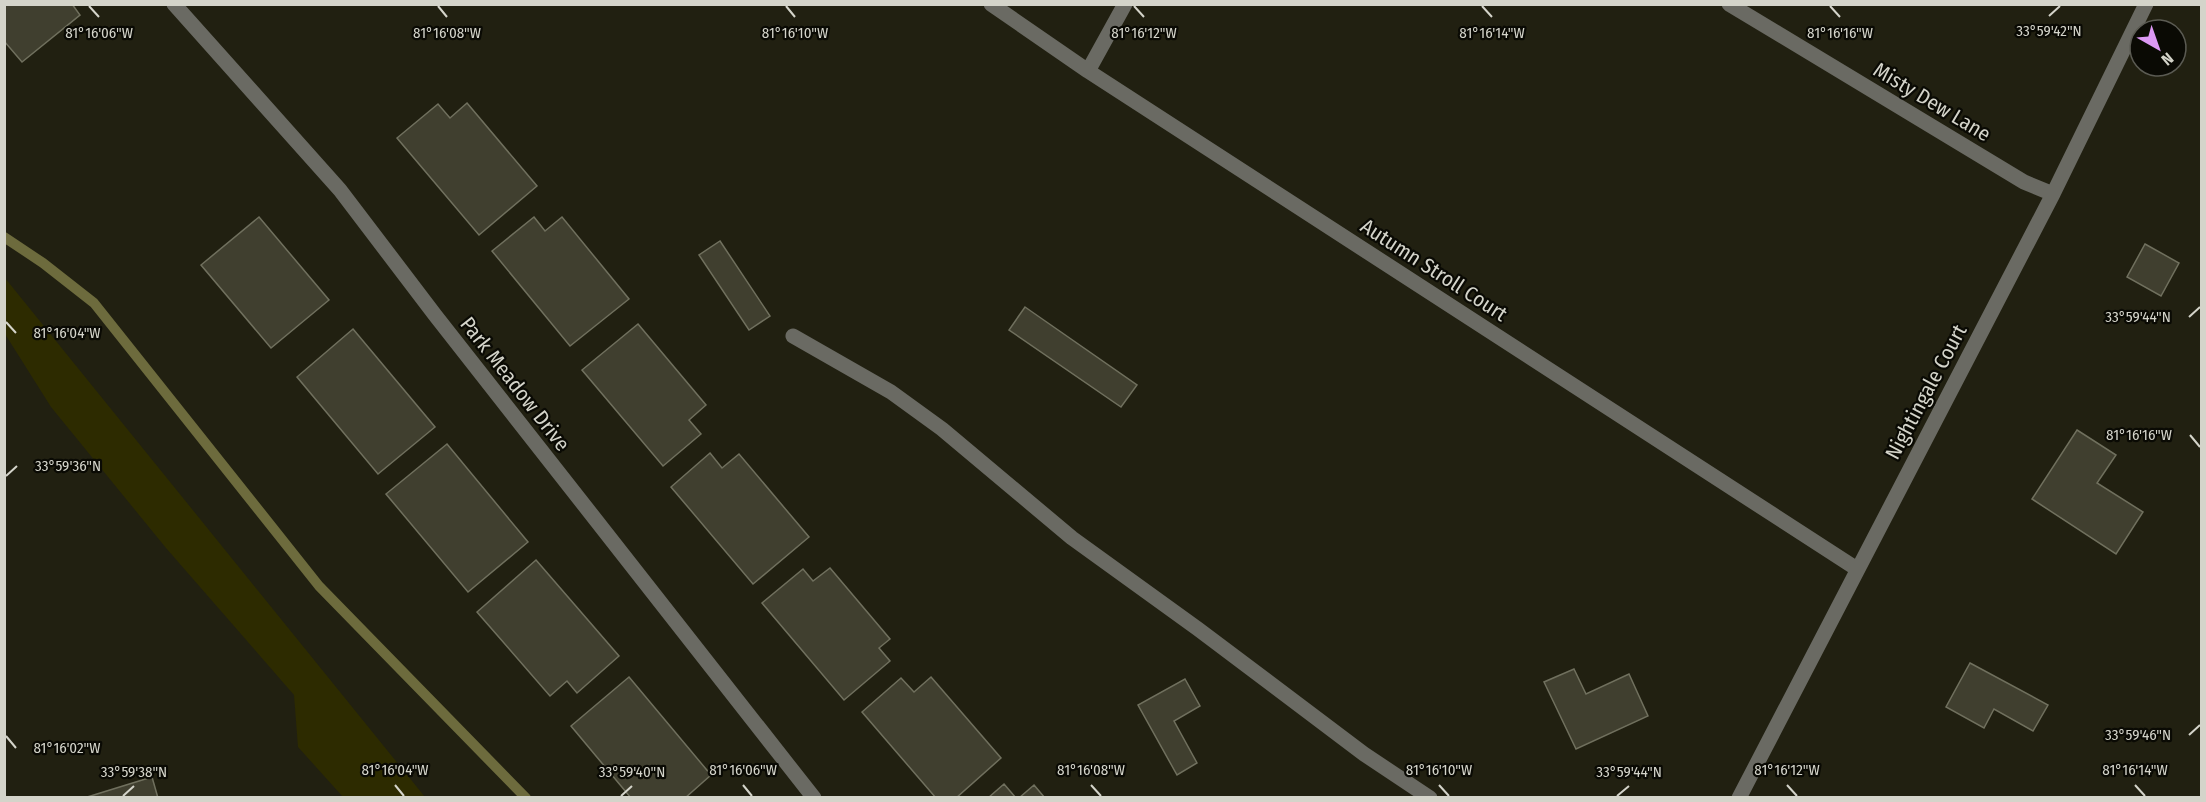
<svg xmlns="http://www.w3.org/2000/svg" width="2206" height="802" font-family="'Fira Sans Condensed',sans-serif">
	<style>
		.green { fill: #2d2b00 }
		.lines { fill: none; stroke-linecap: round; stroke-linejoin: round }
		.stream { stroke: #6d6b3d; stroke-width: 10 }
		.building { fill: #403f2f; stroke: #70705e; stroke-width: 1.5 }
		.minor { stroke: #6a6a63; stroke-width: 15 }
		.ticks { fill: none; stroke: #d4d4ca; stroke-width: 2 }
		.labels { text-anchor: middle; stroke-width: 4.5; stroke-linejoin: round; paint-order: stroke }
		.street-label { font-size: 21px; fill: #d4d4ca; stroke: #0a0a04 }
		.ticks-label { font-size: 15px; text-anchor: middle; fill: #d4d4ca; stroke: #0a0a04; stroke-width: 4.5; stroke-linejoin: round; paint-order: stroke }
	</style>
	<rect width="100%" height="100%" fill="#212011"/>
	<path class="green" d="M 4,278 L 5,278 L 425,797 L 343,797 L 298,747 L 294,695 L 166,548 L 51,407 L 5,334 Z"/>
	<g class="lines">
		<path class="stream" d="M 4,237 L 43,263 L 94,303 L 319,586 L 526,798"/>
	</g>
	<path class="building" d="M 4,4 L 72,4 L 80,15 L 22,62 L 4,41 Z
		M 467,103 L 537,186 L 479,235 L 397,138 L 438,104 L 450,118 Z
		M 259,217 L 329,300 L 271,348 L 201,265 Z
		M 534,217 L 545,231 L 562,217 L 629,299 L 570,346 L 492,251 Z
		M 720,241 L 770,316 L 749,330 L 699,255 Z
		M 2145,244 L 2179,263 L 2161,296 L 2127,277 Z
		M 1025,307 L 1137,385 L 1121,407 L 1009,330 Z
		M 638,324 L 706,405 L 689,420 L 701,434 L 663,466 L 582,370 Z
		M 353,329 L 435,427 L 378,474 L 297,377 Z
		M 2077,430 L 2116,455 L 2097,483 L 2143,512 L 2116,554 L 2032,499 Z
		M 447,444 L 528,542 L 468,592 L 386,494 Z
		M 710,453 L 722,468 L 739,454 L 809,537 L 753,584 L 671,487 Z
		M 536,560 L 619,656 L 577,693 L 567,681 L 550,696 L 477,612 Z
		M 830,568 L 890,639 L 879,648 L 890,661 L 844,700 L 762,603 L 803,569 L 813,581 Z
		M 1970,663 L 2048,705 L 2033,731 L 1994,709 L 1984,728 L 1946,707 Z
		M 1574,669 L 1586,694 L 1629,674 L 1648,716 L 1576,749 L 1544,682 Z
		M 629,677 L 711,775 L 685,798 L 631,798 L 571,726 Z
		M 931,677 L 1001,758 L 956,798 L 936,798 L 862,712 L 901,678 L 914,692 Z
		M 1185,679 L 1200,706 L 1174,721 L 1197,763 L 1177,775 L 1138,705 Z
		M 152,777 L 158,798 L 84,798 Z
		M 1004,784 L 1016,798 L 988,798 Z
		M 1034,785 L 1045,798 L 1019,798 Z"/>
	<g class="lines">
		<path class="minor" d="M 174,4 L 340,190 L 435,315 L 814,798
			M 991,4 L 1088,71 L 1857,569
			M 1729,4 L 2024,182 L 2053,194
			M 1088,71 L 1125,4
			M 793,336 L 891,392 L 942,429 L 1072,538 L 1198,629 L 1364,754 L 1430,798
			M 1739,798 L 2053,194 L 2146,4"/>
	</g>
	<path class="ticks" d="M 89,6 L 99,17M 438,6 L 447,17M 786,6 L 795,17M 1134,6 L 1144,17M 1482,6 L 1492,17M 1830,6 L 1840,17M 2049,16 L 2060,6M 2189,317 L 2200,307M 6,322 L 16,333M 2190,435 L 2200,447M 6,476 L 17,466M 2189,735 L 2200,725M 6,736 L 16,748M 395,785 L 404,796M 743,785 L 752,796M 1091,785 L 1101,796M 1439,785 L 1449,796M 1787,785 L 1797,796M 2135,785 L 2145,796M 123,796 L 134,786M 621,796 L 632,786M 1617,796 L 1629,786"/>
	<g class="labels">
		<g class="street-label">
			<text transform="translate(1932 102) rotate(31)" y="7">Misty Dew Lane</text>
			<text transform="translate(1434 270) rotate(33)" y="7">Autumn Stroll Court</text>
			<text transform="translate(515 384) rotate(52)" y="7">Park Meadow Drive</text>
			<text transform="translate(1926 392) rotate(-62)" y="7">Nightingale Court</text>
		</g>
	</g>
	<g class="ticks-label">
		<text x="2049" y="36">33°59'42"N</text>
		<text x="99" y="38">81°16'06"W</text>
		<text x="447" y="38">81°16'08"W</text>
		<text x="795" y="38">81°16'10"W</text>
		<text x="1144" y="38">81°16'12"W</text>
		<text x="1492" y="38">81°16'14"W</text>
		<text x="1840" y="38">81°16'16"W</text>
		<text x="2138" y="322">33°59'44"N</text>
		<text x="67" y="338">81°16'04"W</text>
		<text x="2139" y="440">81°16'16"W</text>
		<text x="68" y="471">33°59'36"N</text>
		<text x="2138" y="740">33°59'46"N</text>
		<text x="67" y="753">81°16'02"W</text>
		<text x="395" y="775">81°16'04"W</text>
		<text x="743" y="775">81°16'06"W</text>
		<text x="1091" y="775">81°16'08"W</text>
		<text x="1439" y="775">81°16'10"W</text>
		<text x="1787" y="775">81°16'12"W</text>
		<text x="2135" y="775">81°16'14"W</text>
		<text x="134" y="777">33°59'38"N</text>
		<text x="632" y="777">33°59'40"N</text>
		<text x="1629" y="777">33°59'44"N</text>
	</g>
	<rect width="2206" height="802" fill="none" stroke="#d4d4ca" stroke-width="12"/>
	<g transform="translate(2158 48) rotate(140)"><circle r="28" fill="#0a0a04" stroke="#5b5b53" stroke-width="1.5"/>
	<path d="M0-4.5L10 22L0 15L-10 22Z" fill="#dc99f4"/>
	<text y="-9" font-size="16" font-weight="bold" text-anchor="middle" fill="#d4d4ca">N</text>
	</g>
</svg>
